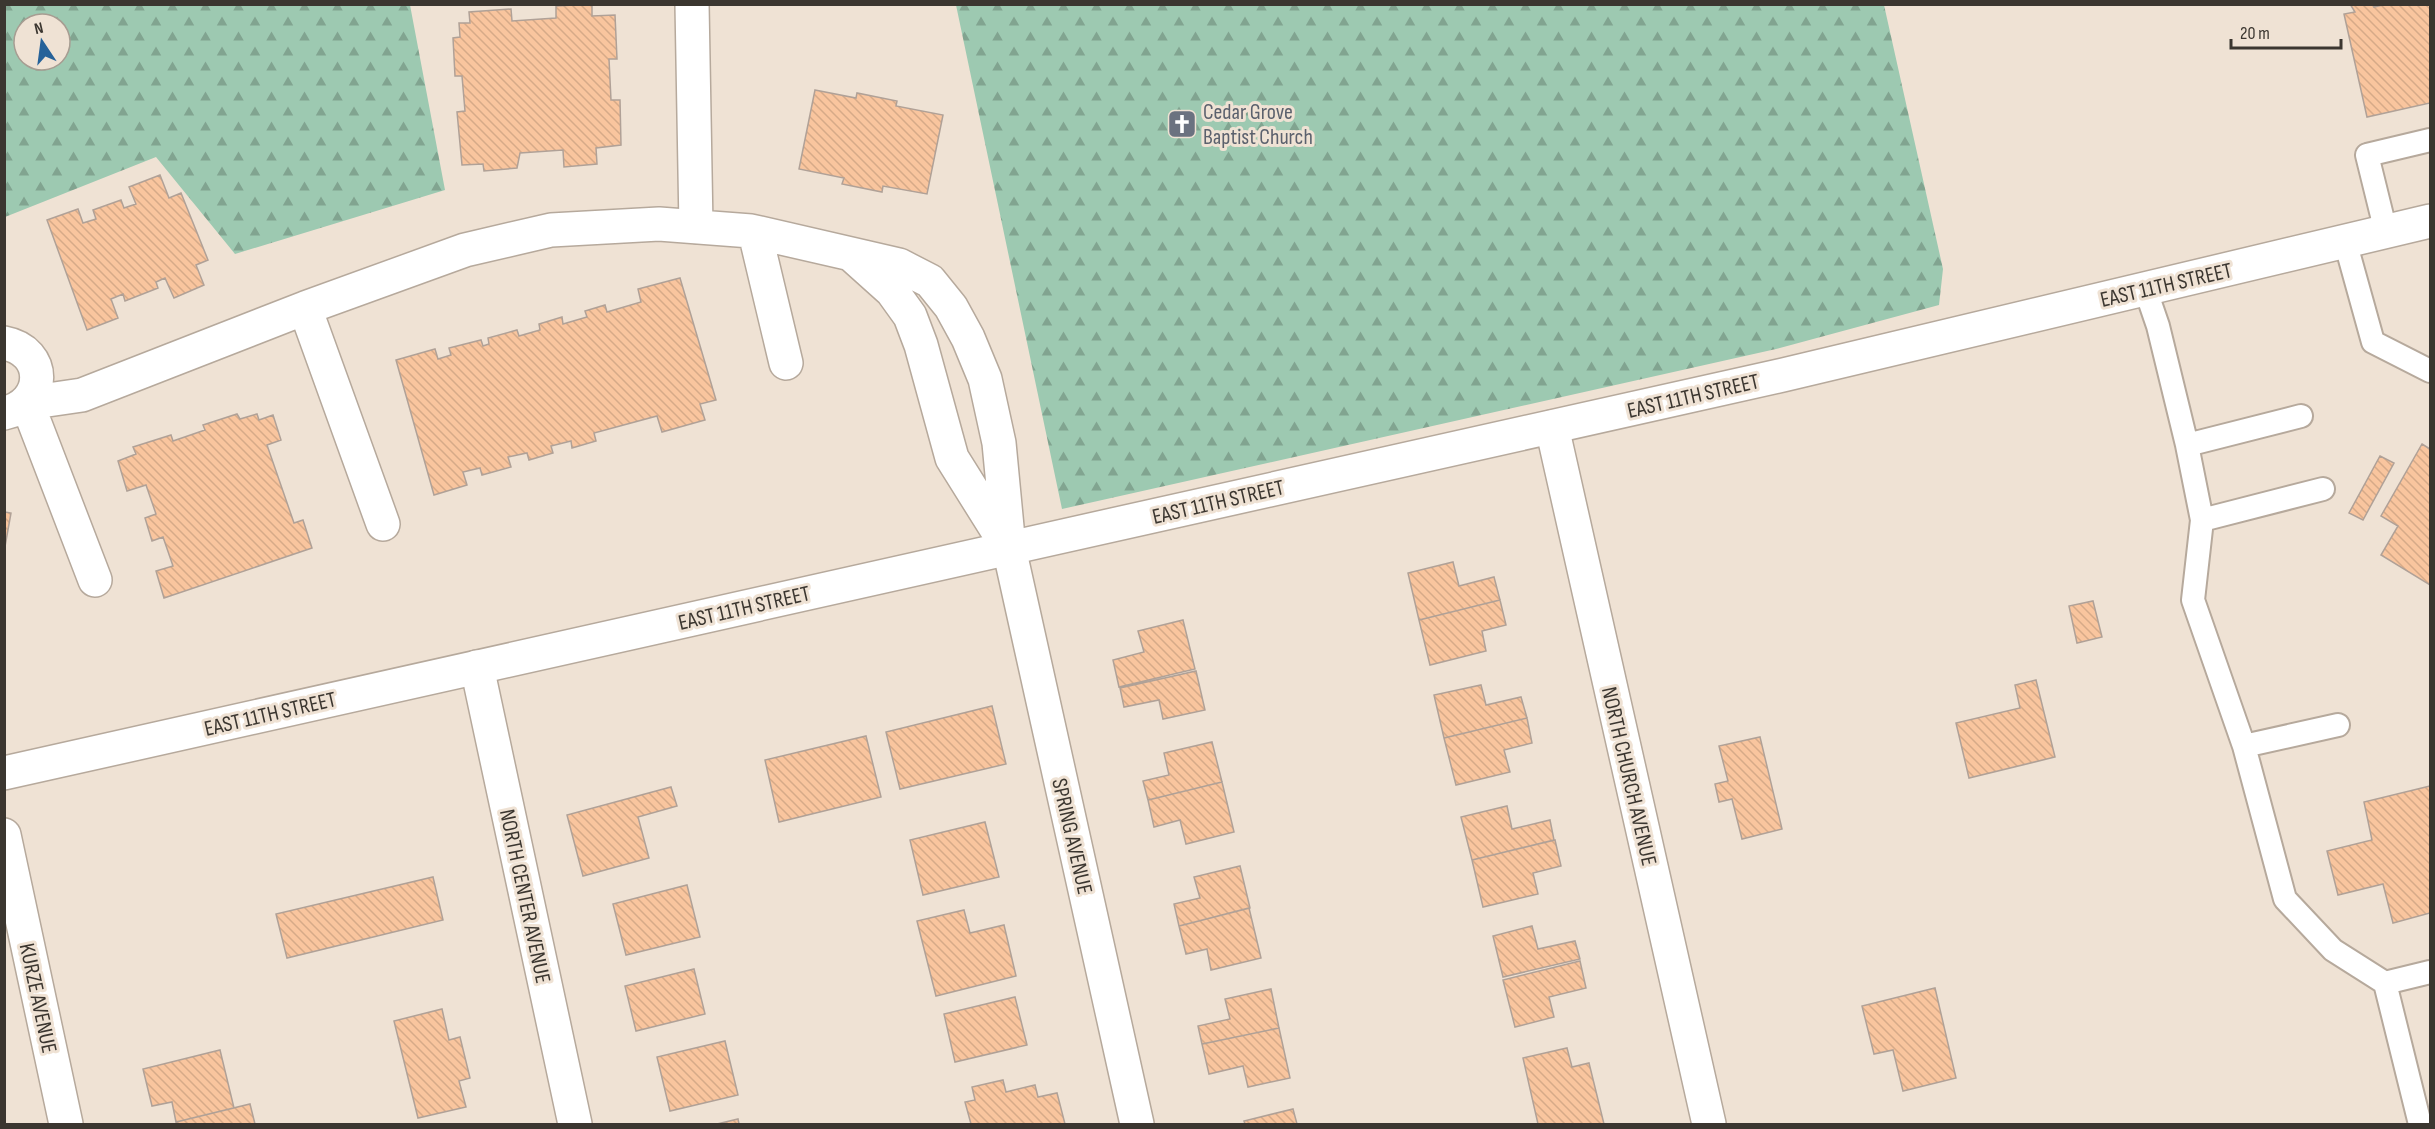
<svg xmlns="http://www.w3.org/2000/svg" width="2435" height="1129" font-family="'Sofia Sans Condensed',sans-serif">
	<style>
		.forest { fill: url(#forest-firs); fill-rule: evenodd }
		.building { fill: url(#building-back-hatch); stroke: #b0a197; stroke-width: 1.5 }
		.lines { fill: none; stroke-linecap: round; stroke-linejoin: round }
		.lane-casing { stroke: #b6a99c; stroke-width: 26 }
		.street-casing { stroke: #b6a99c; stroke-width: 36 }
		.secondary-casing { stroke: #b6a99c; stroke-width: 36 }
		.lane { stroke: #fff; stroke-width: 22 }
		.street { stroke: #fff; stroke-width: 33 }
		.secondary { stroke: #fff; stroke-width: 33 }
		.labels { text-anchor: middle; stroke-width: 6; stroke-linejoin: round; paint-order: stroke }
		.worship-label { font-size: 22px; fill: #5b616d; stroke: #efe2d4; text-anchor: start }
		.street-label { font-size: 22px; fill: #3b3630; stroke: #efe2d4 }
	</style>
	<defs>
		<pattern id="forest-firs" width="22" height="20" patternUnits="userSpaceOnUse" patternTransform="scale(1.5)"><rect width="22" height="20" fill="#9dc9b1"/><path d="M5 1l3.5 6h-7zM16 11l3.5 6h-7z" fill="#81a490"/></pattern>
		<pattern id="building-back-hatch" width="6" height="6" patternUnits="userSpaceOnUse" patternTransform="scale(1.5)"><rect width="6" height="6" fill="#f9c59e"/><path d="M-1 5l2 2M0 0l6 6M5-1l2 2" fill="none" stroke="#d6aa88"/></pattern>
	</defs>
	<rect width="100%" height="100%" fill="#efe2d4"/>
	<path class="forest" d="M 5,4 L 410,5 L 445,190 L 235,254 L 156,157 L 5,217 ZM 24,24 L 60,24 L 60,60 L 24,60 Z
		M 956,5 L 1884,5 L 1943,269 L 1939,305 L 1776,349 L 1062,509 Z"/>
	<path class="building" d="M 592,4 L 592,16 L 615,15 L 617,59 L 609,59 L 611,100 L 620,100 L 621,145 L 596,148 L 597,164 L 564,167 L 563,150 L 520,153 L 517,168 L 484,171 L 483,164 L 462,165 L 457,112 L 465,111 L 462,76 L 455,76 L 453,38 L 460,37 L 459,23 L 470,23 L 469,12 L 511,9 L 512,21 L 556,18 L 556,6 Z
		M 2350,4 L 2373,4 L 2374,7 L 2387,4 L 2430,4 L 2430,103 L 2367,117 L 2344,14 L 2355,12 Z
		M 815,90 L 856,98 L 857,93 L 897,101 L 896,106 L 943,115 L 927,194 L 883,186 L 882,192 L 842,184 L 844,178 L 799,169 Z
		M 160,175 L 169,198 L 181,193 L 208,260 L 196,265 L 204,285 L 174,298 L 165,278 L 156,282 L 158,288 L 125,301 L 123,294 L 111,299 L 118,318 L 87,330 L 47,220 L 78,209 L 83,223 L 96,219 L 93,210 L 121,200 L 124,208 L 136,204 L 129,187 Z
		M 680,278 L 716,400 L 700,404 L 705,420 L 662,432 L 657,416 L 594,433 L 596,441 L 572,448 L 571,441 L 551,446 L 553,453 L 529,460 L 527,453 L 508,457 L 511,467 L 482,475 L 480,468 L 463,472 L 467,485 L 434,495 L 396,360 L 435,349 L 438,359 L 451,355 L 449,348 L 481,340 L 483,346 L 489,344 L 488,338 L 517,330 L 519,336 L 540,330 L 539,324 L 562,317 L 563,324 L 587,317 L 585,311 L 605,305 L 607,312 L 641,302 L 638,289 Z
		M 237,414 L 240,419 L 257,414 L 259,420 L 273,415 L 281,440 L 267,445 L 294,523 L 303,520 L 312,548 L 164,598 L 156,571 L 173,566 L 163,537 L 152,541 L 145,518 L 156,514 L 146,485 L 127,491 L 118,461 L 136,454 L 133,447 L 171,435 L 173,441 L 205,430 L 203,425 Z
		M 2422,444 L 2430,449 L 2430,585 L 2381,555 L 2398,526 L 2381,516 Z
		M 2380,456 L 2394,463 L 2363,520 L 2349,513 Z
		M 4,502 L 5,512 L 11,513 L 4,552 Z
		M 1453,562 L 1459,586 L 1494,577 L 1500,600 L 1419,620 L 1408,573 Z
		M 1500,600 L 1506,625 L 1482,631 L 1486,651 L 1430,665 L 1419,620 Z
		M 2093,601 L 2102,637 L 2077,643 L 2069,606 Z
		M 1183,620 L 1195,669 L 1119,687 L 1113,660 L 1144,652 L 1138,631 Z
		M 1196,671 L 1205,710 L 1163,719 L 1159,700 L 1124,707 L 1120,688 Z
		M 2036,680 L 2055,757 L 1969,778 L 1956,723 L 2020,708 L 2015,685 Z
		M 1481,685 L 1486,705 L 1521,697 L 1527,718 L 1444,738 L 1434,695 Z
		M 992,706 L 1006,764 L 900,789 L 886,732 Z
		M 1527,718 L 1532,743 L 1504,750 L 1510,772 L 1456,785 L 1444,738 Z
		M 866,736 L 881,797 L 779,822 L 765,760 Z
		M 1760,737 L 1782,829 L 1742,839 L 1732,799 L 1719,802 L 1715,784 L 1728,781 L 1719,746 Z
		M 1212,742 L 1222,782 L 1148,800 L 1143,781 L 1169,775 L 1164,753 Z
		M 1222,782 L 1234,832 L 1186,844 L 1180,820 L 1154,827 L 1148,800 Z
		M 2430,786 L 2430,913 L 2393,923 L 2383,884 L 2338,895 L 2327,851 L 2372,840 L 2364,802 Z
		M 671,787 L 677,806 L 638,817 L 649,858 L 583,876 L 567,815 Z
		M 1507,806 L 1512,829 L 1550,820 L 1554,840 L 1472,860 L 1461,817 Z
		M 985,822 L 999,877 L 923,895 L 910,840 Z
		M 1555,840 L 1561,866 L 1533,873 L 1538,894 L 1483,907 L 1472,860 Z
		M 1240,866 L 1250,908 L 1179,926 L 1174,904 L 1200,898 L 1194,877 Z
		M 433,877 L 443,920 L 287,958 L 276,914 Z
		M 687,885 L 700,937 L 626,955 L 613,904 Z
		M 1249,908 L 1261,958 L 1211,970 L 1207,949 L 1186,954 L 1179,926 Z
		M 964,910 L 970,933 L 1004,925 L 1016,976 L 936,996 L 917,921 Z
		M 1532,926 L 1538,949 L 1575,941 L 1580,959 L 1503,977 L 1493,936 Z
		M 1580,961 L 1586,988 L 1549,997 L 1554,1017 L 1515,1027 L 1503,980 Z
		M 694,969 L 705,1014 L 636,1031 L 625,986 Z
		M 1935,988 L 1956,1078 L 1903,1091 L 1893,1050 L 1874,1054 L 1862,1006 Z
		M 1271,989 L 1279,1028 L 1202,1044 L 1198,1026 L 1230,1019 L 1225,999 Z
		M 1015,997 L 1027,1045 L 955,1062 L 944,1014 Z
		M 442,1009 L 449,1040 L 460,1037 L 470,1078 L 459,1081 L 466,1107 L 418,1118 L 394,1021 Z
		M 1279,1028 L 1290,1078 L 1248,1087 L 1243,1066 L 1209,1074 L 1202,1044 Z
		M 725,1041 L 738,1095 L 670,1111 L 657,1057 Z
		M 1567,1048 L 1572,1067 L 1589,1063 L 1604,1124 L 1538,1124 L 1523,1058 Z
		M 220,1050 L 234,1108 L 176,1122 L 172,1102 L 152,1106 L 143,1069 Z
		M 1003,1080 L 1006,1092 L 1035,1085 L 1038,1097 L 1057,1093 L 1065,1124 L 971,1124 L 965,1102 L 975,1100 L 972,1087 Z
		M 250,1104 L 255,1124 L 177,1124 L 176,1122 Z
		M 1293,1109 L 1297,1124 L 1245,1124 L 1244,1121 Z
		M 738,1119 L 739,1124 L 717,1124 Z"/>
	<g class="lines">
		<g class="lane-casing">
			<path id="lane" d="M 2386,232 L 2367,155 L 2430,140
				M 2345,241 L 2373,342 L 2430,371
				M 2145,288 L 2158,326 L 2187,445 L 2301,416
				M 2187,445 L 2202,520 L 2193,600 L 2244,746 L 2338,725
				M 2202,520 L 2323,489
				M 2244,746 L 2285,899 L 2333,950 L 2385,983 L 2430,972
				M 2385,983 L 2420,1124"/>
		</g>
		<g class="street-casing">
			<path id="street" d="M 692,4 L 696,227
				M 755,233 L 786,363
				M 853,256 L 892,291 L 910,316 L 921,345 L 952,458 L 1004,541
				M 305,308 L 383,524
				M 4,343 C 48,351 47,404 4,413
				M 1552,427 L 1709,1124
				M 95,580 L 27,403 L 82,395 L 305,308 L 465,250 L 551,230 L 659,224 L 751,231 L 899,265 L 930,281 L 951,307 L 968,338 L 985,379 L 999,443 L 1009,548 L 1137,1124
				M 477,667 L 575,1124
				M 4,835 L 66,1124"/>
		</g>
		<g class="secondary-casing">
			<path id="secondary" d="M 4,773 L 1783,375 L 2430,221"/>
		</g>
		<use href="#lane" class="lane"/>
		<use href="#street" class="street"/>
		<use href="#secondary" class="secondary"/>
	</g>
	<defs>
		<g id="church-square" transform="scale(1.5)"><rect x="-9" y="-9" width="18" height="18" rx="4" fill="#6b7280" stroke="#efe2d4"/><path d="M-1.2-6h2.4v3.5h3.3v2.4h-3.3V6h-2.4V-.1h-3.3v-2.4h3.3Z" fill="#fff"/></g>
	</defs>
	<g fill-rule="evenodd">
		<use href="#church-square" x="1182" y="124"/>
	</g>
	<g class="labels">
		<g class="worship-label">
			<text x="1203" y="119">Cedar Grove<tspan x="1203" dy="25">Baptist Church</tspan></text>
		</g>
		<g class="street-label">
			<text transform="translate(2166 284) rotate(-13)" y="8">EAST 11TH STREET</text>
			<text transform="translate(1693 395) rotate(-13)" y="8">EAST 11TH STREET</text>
			<text transform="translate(1218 501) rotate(-13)" y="8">EAST 11TH STREET</text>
			<text transform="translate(744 607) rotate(-13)" y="8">EAST 11TH STREET</text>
			<text transform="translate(270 713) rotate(-13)" y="8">EAST 11TH STREET</text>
			<text transform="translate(1630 776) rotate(77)" y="8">NORTH CHURCH AVENUE</text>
			<text transform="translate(1073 836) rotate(77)" y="8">SPRING AVENUE</text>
			<text transform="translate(526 896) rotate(78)" y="8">NORTH CENTER AVENUE</text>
			<text transform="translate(39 998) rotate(78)" y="8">KURZE AVENUE</text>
		</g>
	</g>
	<rect width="2435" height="1129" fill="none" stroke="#3b3630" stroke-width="12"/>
	<g transform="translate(42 42) rotate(347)"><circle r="28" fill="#efe2d4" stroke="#a79d92" stroke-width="1.5"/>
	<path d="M0-4.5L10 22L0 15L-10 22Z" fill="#266299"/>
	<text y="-9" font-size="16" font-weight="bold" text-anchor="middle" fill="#3b3630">N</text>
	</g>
	<path d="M2231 39v9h110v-9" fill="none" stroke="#3b3630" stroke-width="3"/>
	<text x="2240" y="39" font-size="18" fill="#3b3630" stroke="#efe2d4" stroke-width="4.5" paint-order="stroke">20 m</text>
</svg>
